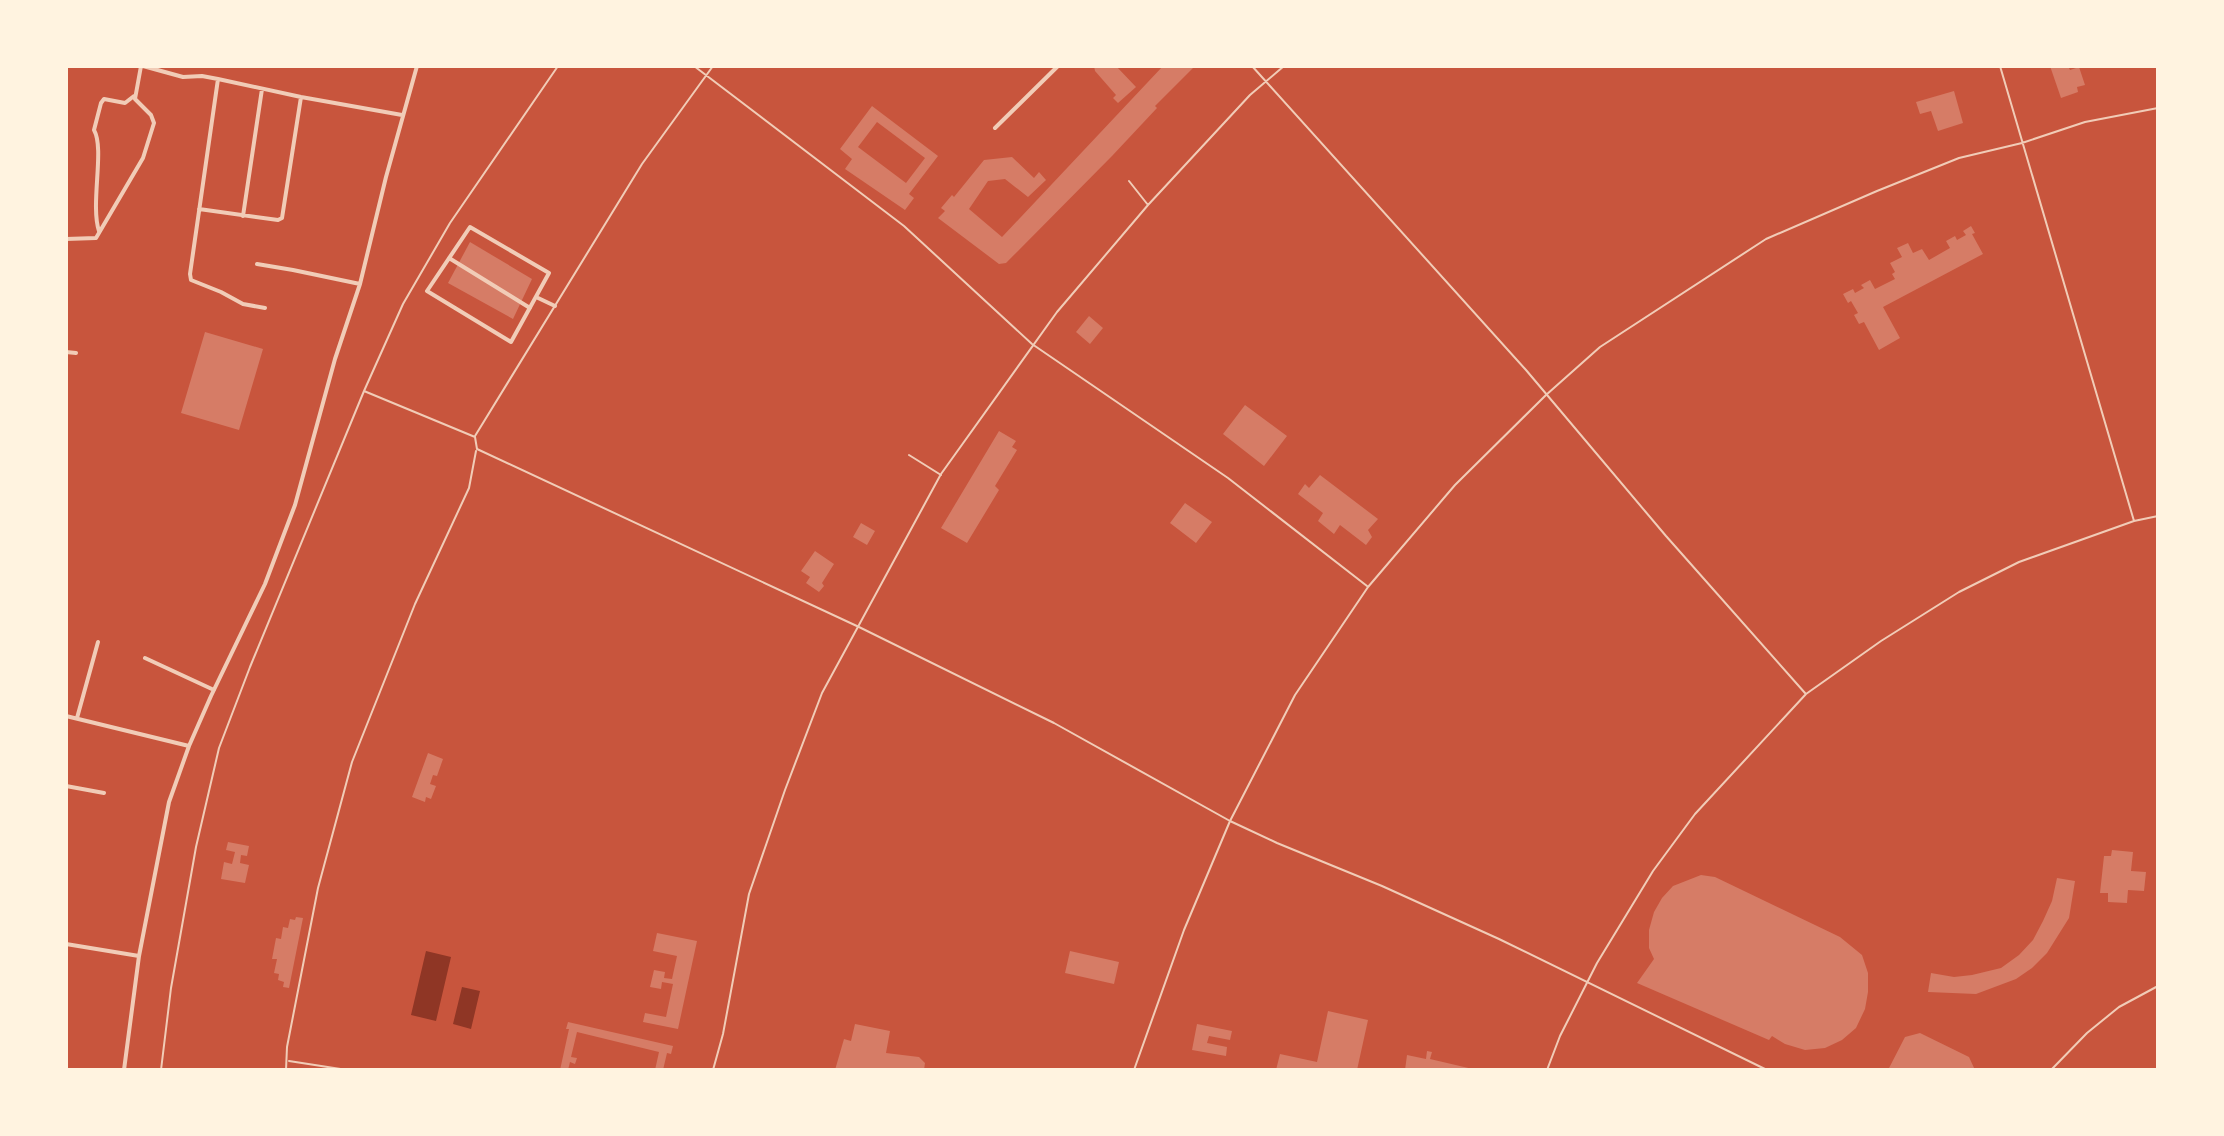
<svg xmlns="http://www.w3.org/2000/svg" width="2224" height="1136" font-family="Montserrat,sans-serif">
	<style>
		.water { fill: #8f3625 }
		.building { fill: #d67c66; fill-rule: evenodd }
		.lines { fill: none; stroke-linecap: round; stroke-linejoin: round }
		.service { stroke: #f1ccb7; stroke-width: 2 }
		.minor { stroke: #f1ccb7; stroke-width: 4 }
	</style>
	<rect width="100%" height="100%" fill="#c8553d"/>
	<path class="water" d="M 426,951 L 451,957 L 436,1021 L 411,1015 Z
		M 462,987 L 480,991 L 471,1029 L 453,1024 Z"/>
	<path class="building" d="M 1094,66 L 1116,66 L 1136,87 L 1118,103 L 1113,98 L 1116,95 L 1095,71 Z
		M 1163,66 L 1195,66 L 1155,106 L 1157,108 L 1112,156 L 1006,263 L 999,264 L 938,218 L 945,211 L 941,208 L 952,195 L 954,197 L 984,160 L 1012,157 L 1034,178 L 1039,172 L 1046,180 L 1028,197 L 1005,179 L 988,181 L 969,209 L 1002,237 Z
		M 2050,66 L 2068,66 L 2070,70 L 2079,67 L 2085,85 L 2077,87 L 2078,92 L 2061,98 Z
		M 1954,91 L 1963,123 L 1938,131 L 1931,111 L 1920,114 L 1916,102 Z
		M 872,106 L 938,156 L 909,194 L 914,198 L 905,210 L 845,169 L 852,159 L 840,149 ZM 877,122 L 925,158 L 906,183 L 858,147 Z
		M 1971,226 L 1975,233 L 1972,234 L 1983,254 L 1883,307 L 1900,338 L 1879,350 L 1864,322 L 1859,324 L 1854,315 L 1858,313 L 1851,301 L 1848,303 L 1843,294 L 1853,289 L 1855,293 L 1864,288 L 1861,285 L 1870,280 L 1875,289 L 1895,279 L 1892,274 L 1895,272 L 1890,263 L 1902,257 L 1897,248 L 1908,243 L 1913,253 L 1922,249 L 1929,260 L 1950,248 L 1946,241 L 1955,236 L 1957,240 L 1966,235 L 1963,231 Z
		M 470,242 L 532,279 L 513,319 L 448,283 Z
		M 1089,316 L 1103,328 L 1090,344 L 1076,332 Z
		M 205,332 L 263,349 L 239,430 L 181,413 Z
		M 1245,405 L 1287,436 L 1264,466 L 1223,434 Z
		M 999,431 L 1016,441 L 1012,447 L 1017,450 L 995,486 L 999,490 L 967,543 L 941,528 Z
		M 1320,475 L 1378,519 L 1368,530 L 1372,537 L 1366,545 L 1340,525 L 1334,534 L 1318,521 L 1323,513 L 1298,494 L 1305,484 L 1309,488 Z
		M 1185,503 L 1212,522 L 1196,543 L 1170,523 Z
		M 861,523 L 875,531 L 867,545 L 853,537 Z
		M 815,551 L 834,564 L 822,583 L 824,586 L 819,592 L 806,583 L 810,577 L 801,571 Z
		M 428,753 L 443,759 L 437,776 L 433,775 L 430,784 L 436,786 L 431,799 L 426,797 L 425,802 L 412,797 Z
		M 228,842 L 249,846 L 247,856 L 241,855 L 240,863 L 249,865 L 245,883 L 221,879 L 224,862 L 232,864 L 235,852 L 226,850 Z
		M 2112,850 L 2133,852 L 2131,871 L 2146,872 L 2144,891 L 2128,890 L 2127,903 L 2108,902 L 2108,893 L 2100,893 L 2104,856 L 2111,856 Z
		M 1701,875 L 1715,877 L 1840,937 L 1862,955 L 1868,973 L 1868,992 L 1865,1009 L 1856,1028 L 1842,1040 L 1825,1048 L 1805,1050 L 1785,1044 L 1772,1036 L 1769,1040 L 1637,983 L 1654,959 L 1649,948 L 1649,930 L 1654,912 L 1662,898 L 1673,886 Z
		M 2057,878 L 2075,881 L 2069,918 L 2047,953 L 2032,968 L 2016,979 L 1976,994 L 1928,992 L 1931,973 L 1954,977 L 1972,975 L 2001,968 L 2019,955 L 2033,940 L 2043,921 L 2052,901 Z
		M 296,917 L 303,918 L 289,988 L 283,987 L 284,982 L 278,980 L 279,974 L 274,973 L 277,959 L 272,959 L 276,938 L 281,939 L 283,927 L 288,928 L 290,919 L 295,920 Z
		M 657,933 L 697,941 L 678,1029 L 643,1022 L 645,1013 L 666,1017 L 673,984 L 662,982 L 661,989 L 650,987 L 654,970 L 665,972 L 664,978 L 672,979 L 677,956 L 653,951 Z
		M 1070,951 L 1119,962 L 1114,984 L 1065,973 Z
		M 1328,1011 L 1368,1020 L 1357,1070 L 1276,1070 L 1280,1054 L 1317,1062 Z
		M 568,1022 L 673,1046 L 671,1054 L 667,1053 L 663,1070 L 655,1070 L 659,1052 L 577,1032 L 571,1057 L 577,1058 L 575,1064 L 570,1062 L 568,1070 L 560,1070 L 569,1029 L 566,1029 Z
		M 855,1024 L 890,1031 L 886,1053 L 919,1057 L 925,1063 L 924,1070 L 835,1070 L 844,1039 L 851,1041 Z
		M 1197,1024 L 1232,1031 L 1230,1040 L 1209,1036 L 1207,1043 L 1227,1047 L 1226,1056 L 1192,1050 Z
		M 1920,1033 L 1969,1057 L 1975,1070 L 1888,1070 L 1905,1037 Z
		M 1427,1051 L 1432,1052 L 1430,1059 L 1477,1070 L 1405,1070 L 1407,1055 L 1426,1059 Z"/>
	<g class="lines">
		<path class="service" d="M 694,66 L 904,226 L 1032,344 L 1228,478 L 1367,586
			M 1252,66 L 1526,370 L 1666,536 L 1805,693
			M 2000,66 L 2134,521
			M 1129,181 L 1148,205
			M 364,391 L 475,437 L 477,449 L 859,627 L 1054,723 L 1230,821 L 1277,843 L 1382,886 L 1499,939 L 1767,1070
			M 475,436 L 642,164 L 713,66
			M 909,455 L 941,475
			M 289,1061 L 347,1070
			M 161,1070 L 171,988 L 196,847 L 219,748 L 250,667 L 364,391 L 403,304 L 450,223 L 558,66
			M 286,1070 L 287,1047 L 318,888 L 352,762 L 415,604 L 469,488 L 476,451
			M 713,1070 L 723,1034 L 749,894 L 785,790 L 822,693 L 941,474 L 1057,312 L 1148,205 L 1250,95 L 1284,66
			M 1134,1070 L 1184,930 L 1230,821 L 1295,695 L 1368,587 L 1455,485 L 1546,395 L 1600,347 L 1766,239 L 1877,191 L 1959,158 L 2022,143 L 2085,122 L 2158,108
			M 1547,1070 L 1560,1036 L 1597,963 L 1653,871 L 1695,814 L 1806,694 L 1881,641 L 1959,592 L 2019,562 L 2134,521 L 2158,516
			M 2051,1070 L 2087,1033 L 2119,1007 L 2158,986"/>
		<path class="minor" d="M 143,66 L 183,77 L 202,76 L 218,79
			M 995,128 L 1058,66
			M 199,209 L 278,220 L 282,218 L 301,97
			M 243,216 L 262,89
			M 470,227 L 549,273 L 511,342 L 427,291 Z
			M 99,231 C 90,204 105,149 94,130 L 101,103 L 104,99 L 125,103 L 134,96
			M 66,239 L 96,238 L 143,158 L 154,123 L 151,115 L 135,99 L 141,66
			M 449,258 L 530,308
			M 257,264 L 293,270 L 360,284
			M 536,297 L 555,306
			M 265,308 L 243,304 L 221,292 L 191,280 L 190,274 L 218,79 L 301,97 L 402,115
			M 66,352 L 76,353
			M 145,658 L 214,690
			M 66,716 L 189,746
			M 77,718 L 98,642
			M 66,786 L 104,793
			M 66,944 L 139,956
			M 124,1070 L 139,956 L 169,802 L 189,746 L 211,696 L 265,584 L 295,505 L 335,359 L 360,284 L 386,177 L 417,66"/>
	</g>
	<rect width="2224" height="1136" fill="none" stroke="#fff3e0" stroke-width="136"/>
</svg>
